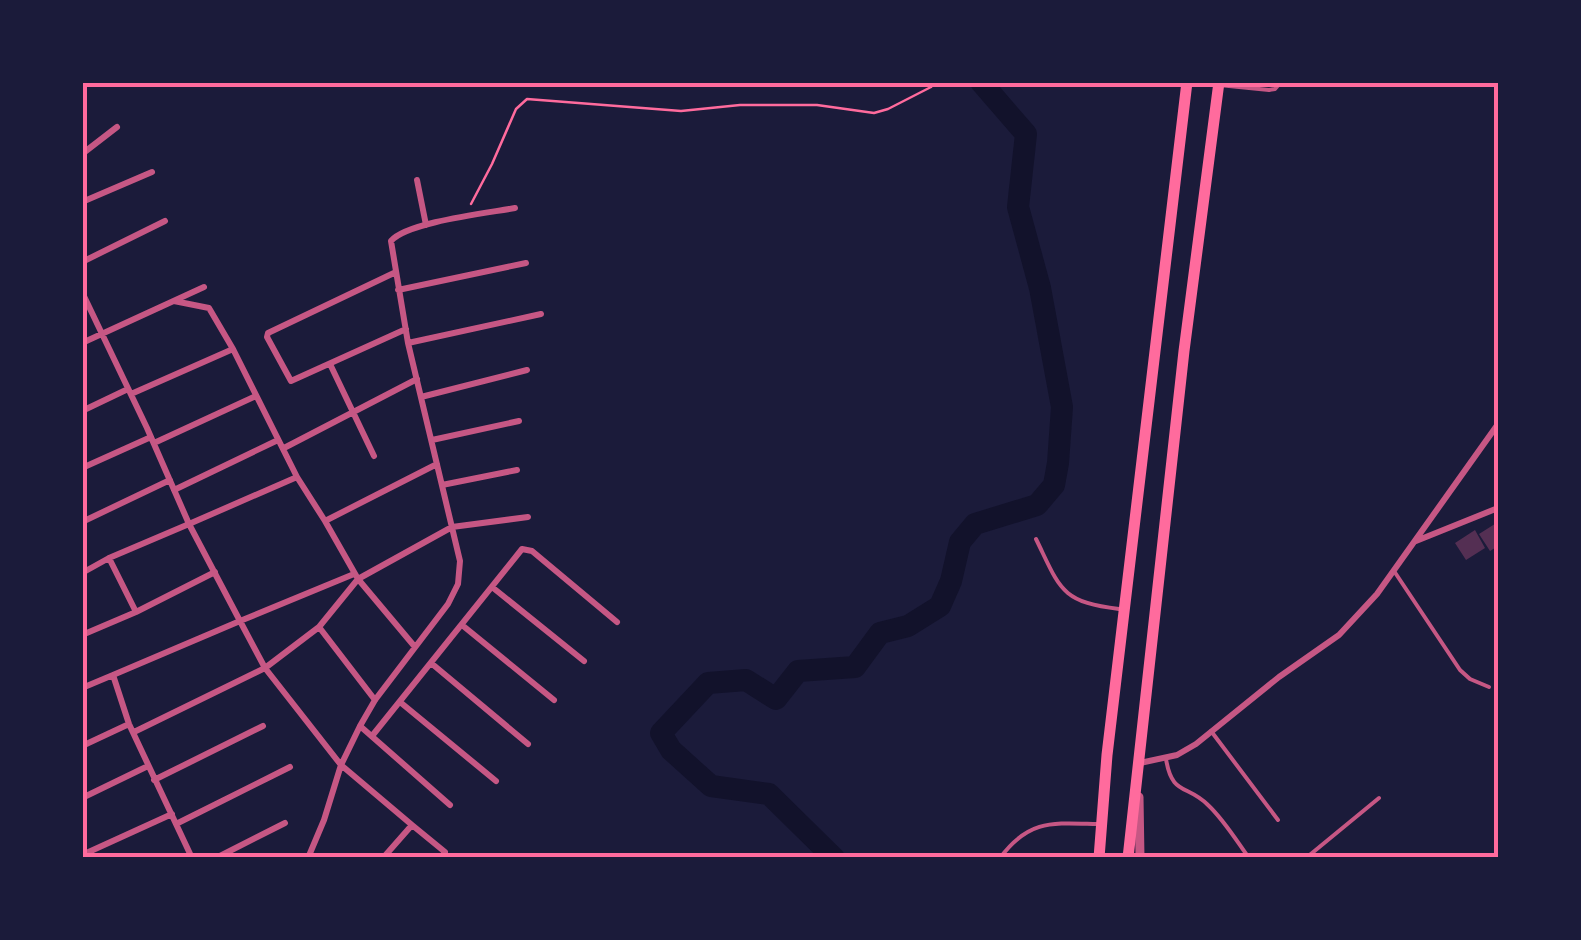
<svg xmlns="http://www.w3.org/2000/svg" width="1581" height="940" font-family="'Sofia Sans Condensed',sans-serif">
	<style>
		.lines { fill: none; stroke-linecap: round; stroke-linejoin: round }
		.river { stroke: #12122b; stroke-width: 22 }
		.building { fill: #542f53 }
		.path { stroke: #ff6b9d; stroke-width: 2.5 }
		.service { stroke: #c65784; stroke-width: 4 }
		.minor { stroke: #c65784; stroke-width: 6 }
		.tertiary { stroke: #c65784; stroke-width: 9 }
		.trunk { stroke: #ff6b9d; stroke-width: 11 }
		.neatline { fill: none; stroke: #ff6b9d; stroke-width: 4 }
	</style>
	<rect width="100%" height="100%" fill="#1b1b3a"/>
	<g class="lines">
		<path class="river" d="M 834,858 L 769,794 L 711,786 L 671,750 L 661,733 L 708,683 L 746,680 L 776,699 L 798,671 L 855,667 L 880,633 L 908,626 L 940,606 L 951,581 L 960,542 L 975,524 L 1037,505 L 1054,485 L 1058,463 L 1062,407 L 1040,288 L 1018,207 L 1026,134 L 981,82"/>
	</g>
	<path class="building" d="M 1498,522 L 1498,546 L 1490,551 L 1479,534 Z
		M 1475,530 L 1485,548 L 1466,560 L 1455,543 Z"/>
	<g class="lines">
		<path class="path" d="M 471,204 L 492,164 L 516,109 L 527,99 L 681,111 L 740,105 L 817,105 L 874,113 L 888,109 L 931,87 L 934,82"/>
		<path class="service" d="M 1219,85 L 1269,90 L 1275,89 L 1281,82
			M 1036,539 C 1060,588 1060,602 1119,609
			M 1394,571 L 1460,670 L 1470,679 L 1489,687
			M 1211,731 L 1278,820
			M 1166,759 C 1172,796 1187,784 1208,805 C 1224,820 1236,840 1249,858
			M 1000,858 C 1029,819 1053,823 1097,824
			M 1306,858 L 1379,798"/>
		<path class="minor" d="M 82,154 L 117,127
			M 417,180 L 426,225
			M 82,202 L 152,172
			M 82,262 L 165,221
			M 396,272 L 268,333 L 267,337 L 291,381 L 406,329
			M 398,290 L 526,263
			M 82,292 L 147,428 L 189,524 L 109,558 L 82,573
			M 174,301 L 209,308 L 233,349
			M 82,343 L 204,287
			M 408,343 L 541,314
			M 330,364 L 374,456
			M 131,394 L 233,349 L 297,477 L 189,524 L 240,621 L 113,675 L 129,724 L 192,858
			M 421,397 L 527,370
			M 82,411 L 128,389
			M 432,440 L 519,421
			M 154,443 L 256,396
			M 284,448 L 417,379
			M 82,468 L 151,437
			M 297,477 L 325,521 L 358,579 L 452,527 L 528,517
			M 442,485 L 517,470
			M 174,490 L 278,440
			M 325,521 L 437,464
			M 82,522 L 170,480
			M 1416,541 L 1498,508
			M 109,558 L 136,612
			M 354,574 L 240,621 L 265,668 L 341,765 L 412,825 L 383,858
			M 492,587 L 584,661
			M 462,625 L 554,700
			M 319,627 L 358,579 L 415,647
			M 82,635 L 136,612 L 215,572
			M 431,663 L 528,744
			M 82,688 L 113,675
			M 400,702 L 496,781
			M 360,726 L 450,805
			M 134,732 L 265,668 L 319,627 L 375,700
			M 372,736 L 522,549 L 532,551 L 617,622
			M 82,746 L 129,724
			M 1140,763 L 1177,755 L 1196,744 L 1279,677 L 1339,635 L 1377,594 L 1498,424
			M 154,780 L 263,726
			M 82,798 L 148,766
			M 176,824 L 290,767
			M 412,825 L 445,852 L 441,858
			M 82,855 L 172,814
			M 216,858 L 285,823
			M 308,858 L 324,820 L 341,765 L 360,726 L 375,700 L 448,604 L 458,584 L 460,561 L 408,343 L 391,241 C 407,222 488,213 515,208"/>
		<path class="tertiary" d="M 1139,797 L 1140,858"/>
		<path class="trunk" d="M 1099,858 L 1107,755 L 1187,82
			M 1128,858 L 1184,351 L 1219,82"/>
	</g>
	<rect width="1581" height="940" fill="none" stroke="#1b1b3a" stroke-width="170"/>
	<rect x="85" y="85" width="1411" height="770" class="neatline"/>
</svg>
